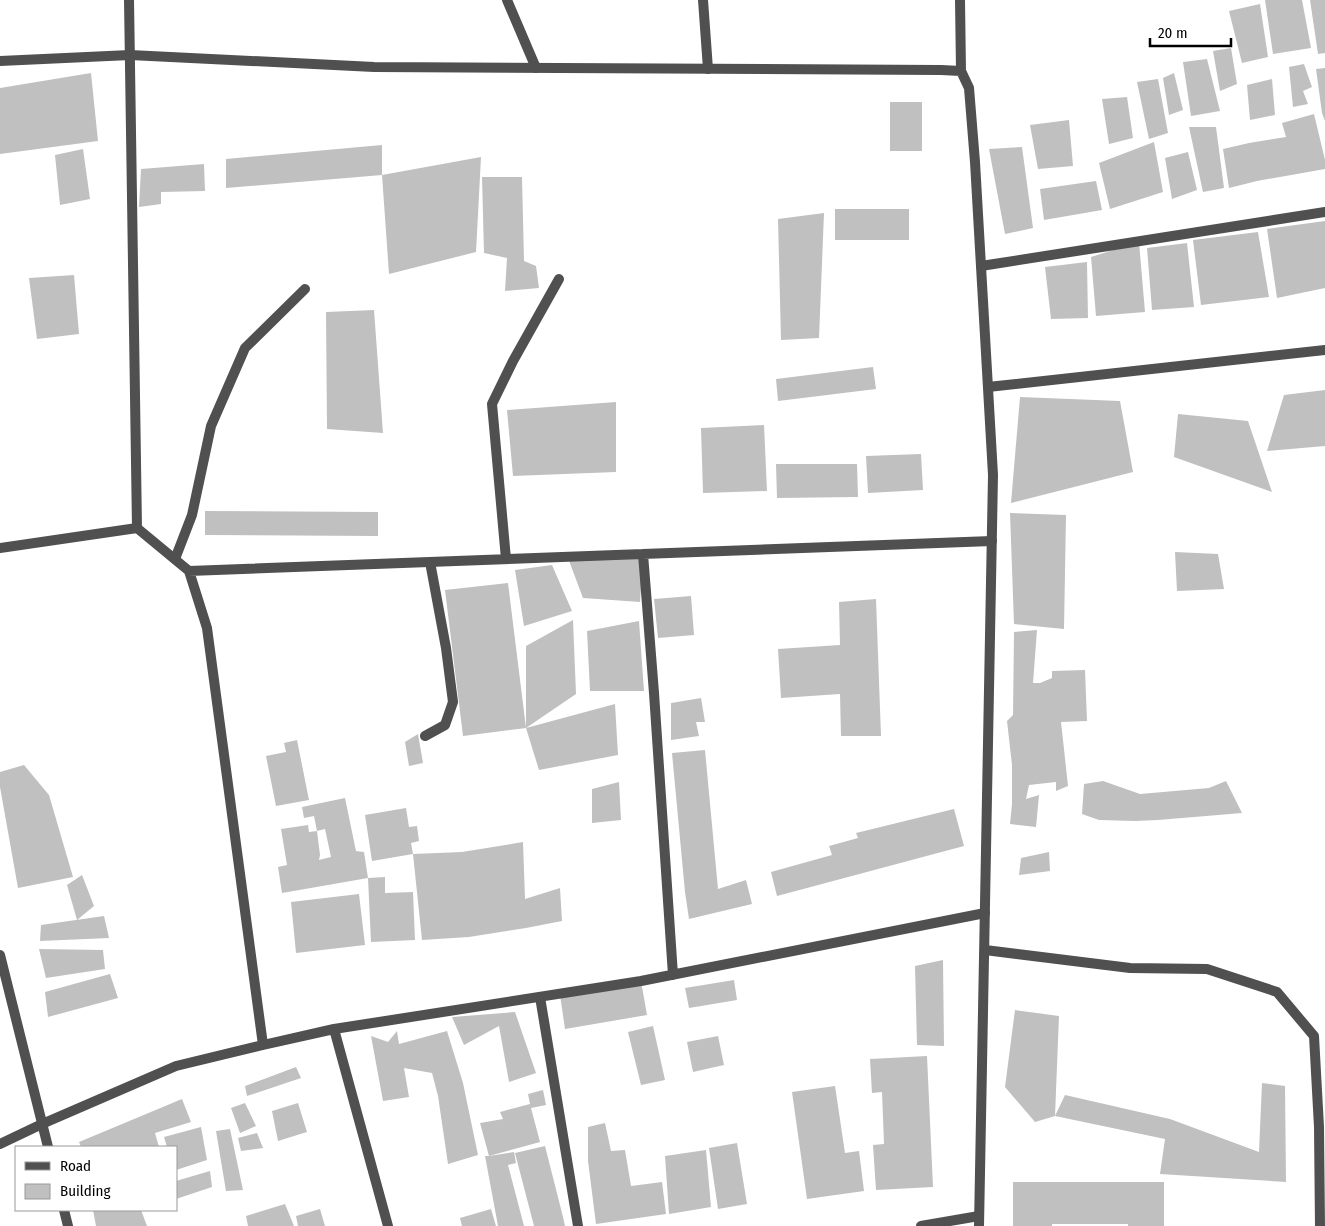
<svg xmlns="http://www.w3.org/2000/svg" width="1325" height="1226" font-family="'Fira Sans Condensed',sans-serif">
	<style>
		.building { fill: #c0c0c0 }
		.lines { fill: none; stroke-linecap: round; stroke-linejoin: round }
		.service { stroke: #505050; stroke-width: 10 }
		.minor { stroke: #505050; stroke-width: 10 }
		.tertiary { stroke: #505050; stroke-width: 10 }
	</style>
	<rect width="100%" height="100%" fill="#fff"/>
	<path class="building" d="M 1265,0 L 1302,0 L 1311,48 L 1273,54 Z
		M 1310,0 L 1325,0 L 1325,53 L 1318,54 Z
		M 1260,4 L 1268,57 L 1242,63 L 1229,11 Z
		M 1231,48 L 1237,84 L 1220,91 L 1213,51 Z
		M 1207,59 L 1220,111 L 1191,116 L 1183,62 Z
		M 1304,64 L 1312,87 L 1303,91 L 1308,104 L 1293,107 L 1289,67 Z
		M 1325,68 L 1325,121 L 1322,113 L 1316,69 Z
		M 91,73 L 98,141 L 0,154 L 0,88 Z
		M 1174,73 L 1183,110 L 1169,115 L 1163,78 Z
		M 1158,79 L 1168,133 L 1149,139 L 1137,82 Z
		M 1272,79 L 1275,115 L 1250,120 L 1247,85 Z
		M 1127,97 L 1133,138 L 1109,144 L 1102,99 Z
		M 890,102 L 922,102 L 922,151 L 890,151 Z
		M 1314,114 L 1325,160 L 1325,169 L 1257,181 L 1229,188 L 1223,149 L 1249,143 L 1286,137 L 1282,123 Z
		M 1069,120 L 1073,166 L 1038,169 L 1030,125 Z
		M 1189,127 L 1216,127 L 1224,188 L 1203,192 Z
		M 1154,142 L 1163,192 L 1110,209 L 1099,163 Z
		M 382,145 L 382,175 L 226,188 L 226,159 Z
		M 1022,147 L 1033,228 L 1005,234 L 989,149 Z
		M 83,149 L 90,199 L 60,205 L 55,155 Z
		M 1188,152 L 1197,190 L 1172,199 L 1165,158 Z
		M 481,157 L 476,252 L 389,274 L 382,175 Z
		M 204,164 L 205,191 L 161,192 L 161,204 L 139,207 L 141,169 Z
		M 482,177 L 522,177 L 524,261 L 536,266 L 539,288 L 505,291 L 507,258 L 484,253 Z
		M 1096,181 L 1102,210 L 1044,220 L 1040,189 Z
		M 835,209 L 909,209 L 909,240 L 835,240 Z
		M 824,213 L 819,338 L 781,340 L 778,219 Z
		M 1325,221 L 1325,288 L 1277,298 L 1267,229 Z
		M 1258,232 L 1269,297 L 1201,305 L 1193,240 Z
		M 1139,242 L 1145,312 L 1096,316 L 1091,257 Z
		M 1187,243 L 1194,307 L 1152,310 L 1147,248 Z
		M 1087,262 L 1088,318 L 1051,319 L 1045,267 Z
		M 74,275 L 79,334 L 37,339 L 29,278 Z
		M 374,310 L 383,433 L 327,429 L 326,312 Z
		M 873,367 L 876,389 L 778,401 L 776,379 Z
		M 1325,390 L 1325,446 L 1267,451 L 1284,395 Z
		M 1020,397 L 1120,401 L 1133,472 L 1011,503 Z
		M 616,402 L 616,472 L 513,476 L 507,410 Z
		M 1178,414 L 1248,421 L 1272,492 L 1174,457 Z
		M 764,425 L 767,491 L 703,493 L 701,428 Z
		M 921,454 L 923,490 L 868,493 L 866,456 Z
		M 776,464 L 857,464 L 858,497 L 777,498 Z
		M 205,511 L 378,512 L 378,536 L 205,535 Z
		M 1010,513 L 1066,515 L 1064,629 L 1014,624 Z
		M 1175,552 L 1218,554 L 1224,589 L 1177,591 Z
		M 643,554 L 640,602 L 583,598 L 568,558 Z
		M 552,565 L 572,611 L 524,626 L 515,570 Z
		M 508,583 L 526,728 L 526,646 L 573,620 L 576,694 L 526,728 L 463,736 L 445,590 Z
		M 691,596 L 694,635 L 658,638 L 654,599 Z
		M 876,599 L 881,736 L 841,736 L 840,694 L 781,698 L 778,649 L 840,645 L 839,602 Z
		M 639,621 L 644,691 L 590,691 L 587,631 Z
		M 1037,630 L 1033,683 L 1040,683 L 1052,678 L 1052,671 L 1085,670 L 1087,721 L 1061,722 L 1068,786 L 1056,791 L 1056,782 L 1029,785 L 1026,799 L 1039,795 L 1036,827 L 1010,824 L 1012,804 L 1012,765 L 1007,721 L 1013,715 L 1014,632 Z
		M 701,698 L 705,722 L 696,722 L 699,736 L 671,740 L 671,703 Z
		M 615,704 L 618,755 L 539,770 L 526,728 Z
		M 418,734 L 423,763 L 409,766 L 405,742 Z
		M 297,740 L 309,800 L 276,806 L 266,756 L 286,752 L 284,743 Z
		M 705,750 L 718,889 L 746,880 L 752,904 L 689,919 L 685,892 L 672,753 Z
		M 24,765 L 49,795 L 73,877 L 18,888 L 0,787 L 0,772 Z
		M 1103,781 L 1140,794 L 1209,788 L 1226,781 L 1242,813 L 1158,820 L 1135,821 L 1099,820 L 1082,814 L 1084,784 Z
		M 619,782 L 621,820 L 592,823 L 592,789 Z
		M 345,798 L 356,851 L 364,852 L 368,878 L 385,877 L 385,893 L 413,892 L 415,940 L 371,942 L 368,878 L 282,893 L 278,867 L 287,865 L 281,829 L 308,825 L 309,832 L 317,831 L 320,855 L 319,860 L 331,857 L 325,829 L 317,831 L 314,816 L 304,818 L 302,807 Z
		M 406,808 L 409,827 L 417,826 L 419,841 L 411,843 L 413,854 L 372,861 L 365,815 Z
		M 954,809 L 964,846 L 777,896 L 771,872 L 832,855 L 829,846 L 858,838 L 856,833 Z
		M 523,842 L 525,899 L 560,888 L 562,921 L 526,928 L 469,937 L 422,940 L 413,854 L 462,852 Z
		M 1049,852 L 1050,871 L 1019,875 L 1021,858 Z
		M 82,875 L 94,906 L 77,920 L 67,885 Z
		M 359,894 L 365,945 L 296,953 L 291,902 Z
		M 104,916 L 109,938 L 40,941 L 41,925 Z
		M 39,949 L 103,950 L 105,969 L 46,978 Z
		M 943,960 L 944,1046 L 917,1045 L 915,966 Z
		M 110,974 L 118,998 L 48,1017 L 45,992 Z
		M 734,980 L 737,1000 L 689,1008 L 685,988 Z
		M 641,981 L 647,1015 L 565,1029 L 560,995 Z
		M 1015,1010 L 1059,1016 L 1055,1116 L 1065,1095 L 1170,1119 L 1259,1152 L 1262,1083 L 1285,1086 L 1286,1182 L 1160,1174 L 1165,1139 L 1055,1116 L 1035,1122 L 1005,1087 Z
		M 515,1012 L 536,1073 L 509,1082 L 499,1026 L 464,1045 L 452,1017 Z
		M 653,1026 L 665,1080 L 641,1085 L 628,1032 Z
		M 397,1031 L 399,1044 L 447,1031 L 463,1083 L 478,1155 L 448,1164 L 438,1096 L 432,1073 L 404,1068 L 409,1097 L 383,1101 L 371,1036 L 388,1042 Z
		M 718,1036 L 724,1065 L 693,1072 L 687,1042 Z
		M 927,1056 L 933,1187 L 876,1190 L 873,1145 L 884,1144 L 882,1092 L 872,1093 L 870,1059 Z
		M 296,1067 L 301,1078 L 247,1096 L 245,1086 Z
		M 835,1086 L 845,1153 L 859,1151 L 864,1191 L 807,1199 L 792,1092 Z
		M 543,1090 L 546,1105 L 531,1108 L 540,1142 L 489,1156 L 514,1152 L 516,1163 L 508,1165 L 524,1226 L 498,1226 L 485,1156 L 489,1156 L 480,1123 L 503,1119 L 500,1112 L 530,1104 L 528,1094 Z
		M 182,1099 L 191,1122 L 155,1133 L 159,1147 L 81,1147 L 79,1142 Z
		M 245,1103 L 256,1126 L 240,1133 L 231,1108 Z
		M 298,1103 L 307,1132 L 278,1141 L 272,1111 Z
		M 605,1123 L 611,1151 L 625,1150 L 631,1186 L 662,1182 L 666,1214 L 596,1224 L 588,1161 L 588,1127 Z
		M 201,1127 L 207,1160 L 176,1170 L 176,1147 L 167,1147 L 164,1137 Z
		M 230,1129 L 243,1190 L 226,1191 L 216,1131 Z
		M 257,1133 L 263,1148 L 241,1151 L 238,1138 Z
		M 737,1143 L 747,1204 L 718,1209 L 709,1148 Z
		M 545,1146 L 563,1217 L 565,1226 L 534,1226 L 515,1153 Z
		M 706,1150 L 711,1207 L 669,1214 L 665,1156 Z
		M 210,1171 L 212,1187 L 176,1199 L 176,1181 Z
		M 1013,1182 L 1164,1182 L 1164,1226 L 1128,1226 L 1128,1224 L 1052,1224 L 1052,1226 L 1013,1226 Z
		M 285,1204 L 294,1226 L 248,1226 L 246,1216 Z
		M 320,1209 L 325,1226 L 298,1226 L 296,1216 Z
		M 491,1209 L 496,1226 L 462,1226 L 460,1218 Z
		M 93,1210 L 141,1210 L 147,1226 L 96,1226 Z"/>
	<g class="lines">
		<path class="service" d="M 507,0 L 536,68
			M 703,0 L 708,69
			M 175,559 L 192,515 L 211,426 L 245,348 L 305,289
			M 425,736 L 445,725 L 453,702 L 446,648 L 430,562"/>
		<path class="minor" d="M 129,0 L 137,528 L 189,571 L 207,628 L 263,1045
			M 981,266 L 1325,212
			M 988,387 L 1325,350
			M 0,548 L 137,528
			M 643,554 L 654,693 L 673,975
			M 506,559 L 492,404 L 513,361 L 559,279
			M 189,571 L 992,541
			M 985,950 L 1130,968 L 1207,969 L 1277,992 L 1314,1036 L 1319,1127 L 1320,1226
			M 0,955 L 48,1147
			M 540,997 L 578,1226
			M 334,1029 L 388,1226
			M 0,1144 L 42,1124 L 176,1066 L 263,1045 L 334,1029 L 641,981 L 985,913
			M 64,1210 L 68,1226
			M 921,1226 L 979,1216"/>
		<path class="tertiary" d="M 960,0 L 961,71 L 969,88 L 975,162 L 993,475 L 979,1226
			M 0,61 L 130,55 L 374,67 L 941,70 L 961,71"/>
	</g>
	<rect x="15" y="1146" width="162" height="65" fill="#ffffff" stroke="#999999"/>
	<rect x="25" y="1162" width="25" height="8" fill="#505050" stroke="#999999"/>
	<text x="60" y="1171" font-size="15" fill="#000000">Road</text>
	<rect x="25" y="1184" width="25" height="15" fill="#c0c0c0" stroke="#999999"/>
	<text x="60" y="1196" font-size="15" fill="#000000">Building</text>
	<path d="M1150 38v8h81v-8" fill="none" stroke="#000000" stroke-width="2.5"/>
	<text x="1158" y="38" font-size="15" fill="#000000" stroke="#ffffff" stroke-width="4" paint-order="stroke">20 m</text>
</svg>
